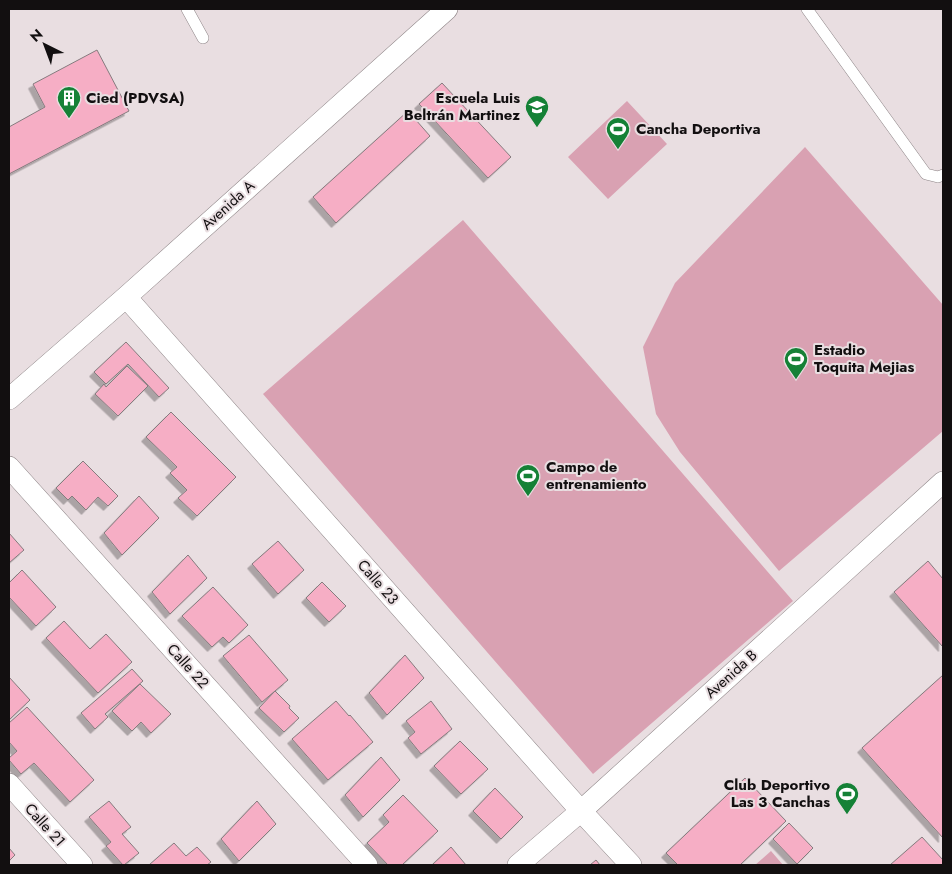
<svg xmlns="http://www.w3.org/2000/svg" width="952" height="874" font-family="Jost,sans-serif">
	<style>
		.green { fill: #d9a1b2 }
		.building { fill: #f6aec5; stroke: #857b7e; filter: url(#shadow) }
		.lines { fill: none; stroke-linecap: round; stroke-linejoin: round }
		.service-casing { stroke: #8e8587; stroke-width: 12 }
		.minor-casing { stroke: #8e8587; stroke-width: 22 }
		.service { stroke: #fff; stroke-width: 11 }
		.minor { stroke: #fff; stroke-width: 21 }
		.labels { text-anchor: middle; stroke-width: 4; stroke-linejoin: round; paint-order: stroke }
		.poi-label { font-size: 15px; font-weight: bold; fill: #120f10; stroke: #e9dee1; text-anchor: start }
		.street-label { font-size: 15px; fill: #120f10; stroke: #e9dee1 }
	</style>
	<defs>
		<filter id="shadow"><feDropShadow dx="-4.5" dy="4.5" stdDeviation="0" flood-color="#0004"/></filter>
	</defs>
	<rect width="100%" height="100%" fill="#e9dee1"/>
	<path class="green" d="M 627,101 L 667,144 L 608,199 L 568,157 Z
		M 805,147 L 943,305 L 943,431 L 779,571 L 680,452 L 656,414 L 643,347 L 675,283 Z
		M 463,220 L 793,601 L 593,774 L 263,394 Z
		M 771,851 L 783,865 L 755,865 Z"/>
	<path class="building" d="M 97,50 L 129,111 L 9,174 L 9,127 L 45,107 L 33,84 Z
		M 442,83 L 511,157 L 488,178 L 419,104 Z
		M 408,111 L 430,136 L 336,223 L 313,197 Z
		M 126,342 L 169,388 L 159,397 L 128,364 L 106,384 L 94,372 Z
		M 127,366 L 148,386 L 118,416 L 95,394 L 104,384 L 106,387 Z
		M 171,412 L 236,477 L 197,516 L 178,498 L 187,490 L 170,473 L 177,467 L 146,437 Z
		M 83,461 L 118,496 L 108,506 L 98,497 L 86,510 L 72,496 L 68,500 L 56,488 Z
		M 139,496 L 159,518 L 122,555 L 104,533 Z
		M 9,533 L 24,550 L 9,563 Z
		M 278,541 L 304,570 L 278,594 L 252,564 Z
		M 188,555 L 207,578 L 170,614 L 152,592 Z
		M 928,561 L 943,579 L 943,647 L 894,592 Z
		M 22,570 L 56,607 L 36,626 L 9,597 L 9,583 Z
		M 322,582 L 346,606 L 329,622 L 306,598 Z
		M 213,587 L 248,625 L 229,643 L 223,637 L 212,647 L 182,616 Z
		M 64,621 L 90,649 L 106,634 L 132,662 L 98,693 L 46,638 Z
		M 249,635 L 288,680 L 262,702 L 223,656 Z
		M 405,655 L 424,678 L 387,715 L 369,693 Z
		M 132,669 L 143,681 L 105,714 L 108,717 L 95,729 L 81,713 Z
		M 943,675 L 943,838 L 862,748 Z
		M 9,677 L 30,700 L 9,720 Z
		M 140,684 L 171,714 L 151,733 L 141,722 L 132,731 L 112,711 Z
		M 275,691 L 290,706 L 289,708 L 299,718 L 284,732 L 259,708 Z
		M 336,701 L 349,716 L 350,715 L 373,742 L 328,780 L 292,739 Z
		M 431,701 L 452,729 L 421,754 L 408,738 L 415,732 L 406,721 Z
		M 27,707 L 94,780 L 70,802 L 34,763 L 21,774 L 9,760 L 9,758 L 17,751 L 9,742 L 9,723 Z
		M 460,741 L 488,769 L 461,794 L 434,766 Z
		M 381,757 L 400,780 L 363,817 L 345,795 Z
		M 745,778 L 786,821 L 740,865 L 678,865 L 666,853 Z
		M 495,788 L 523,817 L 501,839 L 473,811 Z
		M 403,795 L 438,831 L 402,865 L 388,865 L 367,843 L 389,822 L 383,815 Z
		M 109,801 L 131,827 L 122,834 L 139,853 L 124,865 L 123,865 L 106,846 L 111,842 L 89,817 Z
		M 257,801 L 276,824 L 239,861 L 221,839 Z
		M 789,823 L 813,848 L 797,864 L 773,839 Z
		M 922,837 L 943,860 L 943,865 L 890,865 Z
		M 174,843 L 186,856 L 197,847 L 211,862 L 207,865 L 149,865 Z
		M 451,847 L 466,865 L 432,865 Z
		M 9,848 L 15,855 L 9,861 Z
		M 596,860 L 600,865 L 590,865 Z"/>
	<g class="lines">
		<g class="service-casing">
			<path id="service" d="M 187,9 L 203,38
				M 807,9 L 926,174 L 938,177 L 943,175"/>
		</g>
		<g class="minor-casing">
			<path id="minor" d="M 126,297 L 581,811 L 631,865
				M 9,399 L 126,297 L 447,9
				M 9,467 L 367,865
				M 9,784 L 82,865
				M 518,865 L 581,811 L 943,482"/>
		</g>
		<use href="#service" class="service"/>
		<use href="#minor" class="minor"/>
	</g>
	<defs>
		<g id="building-pin" transform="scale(1.25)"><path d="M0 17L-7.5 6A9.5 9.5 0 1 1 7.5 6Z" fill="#158136" stroke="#e9dee1"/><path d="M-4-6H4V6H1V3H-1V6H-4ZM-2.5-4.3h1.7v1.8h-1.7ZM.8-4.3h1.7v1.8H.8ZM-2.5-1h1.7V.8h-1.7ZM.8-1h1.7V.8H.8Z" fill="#fff"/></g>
		<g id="school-pin" transform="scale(1.25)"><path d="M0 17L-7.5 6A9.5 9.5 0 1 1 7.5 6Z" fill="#158136" stroke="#e9dee1"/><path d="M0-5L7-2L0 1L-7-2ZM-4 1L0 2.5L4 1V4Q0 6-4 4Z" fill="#fff"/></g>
		<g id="stadium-pin" transform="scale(1.25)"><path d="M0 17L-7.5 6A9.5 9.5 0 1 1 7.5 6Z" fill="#158136" stroke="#e9dee1"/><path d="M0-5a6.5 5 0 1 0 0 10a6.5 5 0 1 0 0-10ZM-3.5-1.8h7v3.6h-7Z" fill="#fff"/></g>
	</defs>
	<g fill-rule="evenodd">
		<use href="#building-pin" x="69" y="98"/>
		<use href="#school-pin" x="537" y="107"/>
		<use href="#stadium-pin" x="618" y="129"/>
		<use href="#stadium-pin" x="796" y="359"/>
		<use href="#stadium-pin" x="528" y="476"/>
		<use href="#stadium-pin" x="847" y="794"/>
	</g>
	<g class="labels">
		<g class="poi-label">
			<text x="86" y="103">Cied (PDVSA)</text>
			<text x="520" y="103" text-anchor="end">Escuela Luis<tspan x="520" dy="17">Beltrán Martinez</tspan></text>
			<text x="636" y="134">Cancha Deportiva</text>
			<text x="814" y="355">Estadio<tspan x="814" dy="17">Toquita Mejias</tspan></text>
			<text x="546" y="472">Campo de<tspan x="546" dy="17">entrenamiento</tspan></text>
			<text x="830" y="790" text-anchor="end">Club Deportivo<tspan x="830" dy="17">Las 3 Canchas</tspan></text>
		</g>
		<g class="street-label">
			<text transform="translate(228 205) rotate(-42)" y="5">Avenida A</text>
			<text transform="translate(378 582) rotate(49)" y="5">Calle 23</text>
			<text transform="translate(188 666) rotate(48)" y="5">Calle 22</text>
			<text transform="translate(731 674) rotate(-42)" y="5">Avenida B</text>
			<text transform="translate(45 825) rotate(48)" y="5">Calle 21</text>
		</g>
	</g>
	<rect width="952" height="874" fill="none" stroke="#120f10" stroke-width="20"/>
	<g transform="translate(45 45) rotate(318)" stroke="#e9dee1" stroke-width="4" paint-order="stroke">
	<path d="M0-4L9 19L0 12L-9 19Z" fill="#120f10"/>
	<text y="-8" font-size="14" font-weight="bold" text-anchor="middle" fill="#120f10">N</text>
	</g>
</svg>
